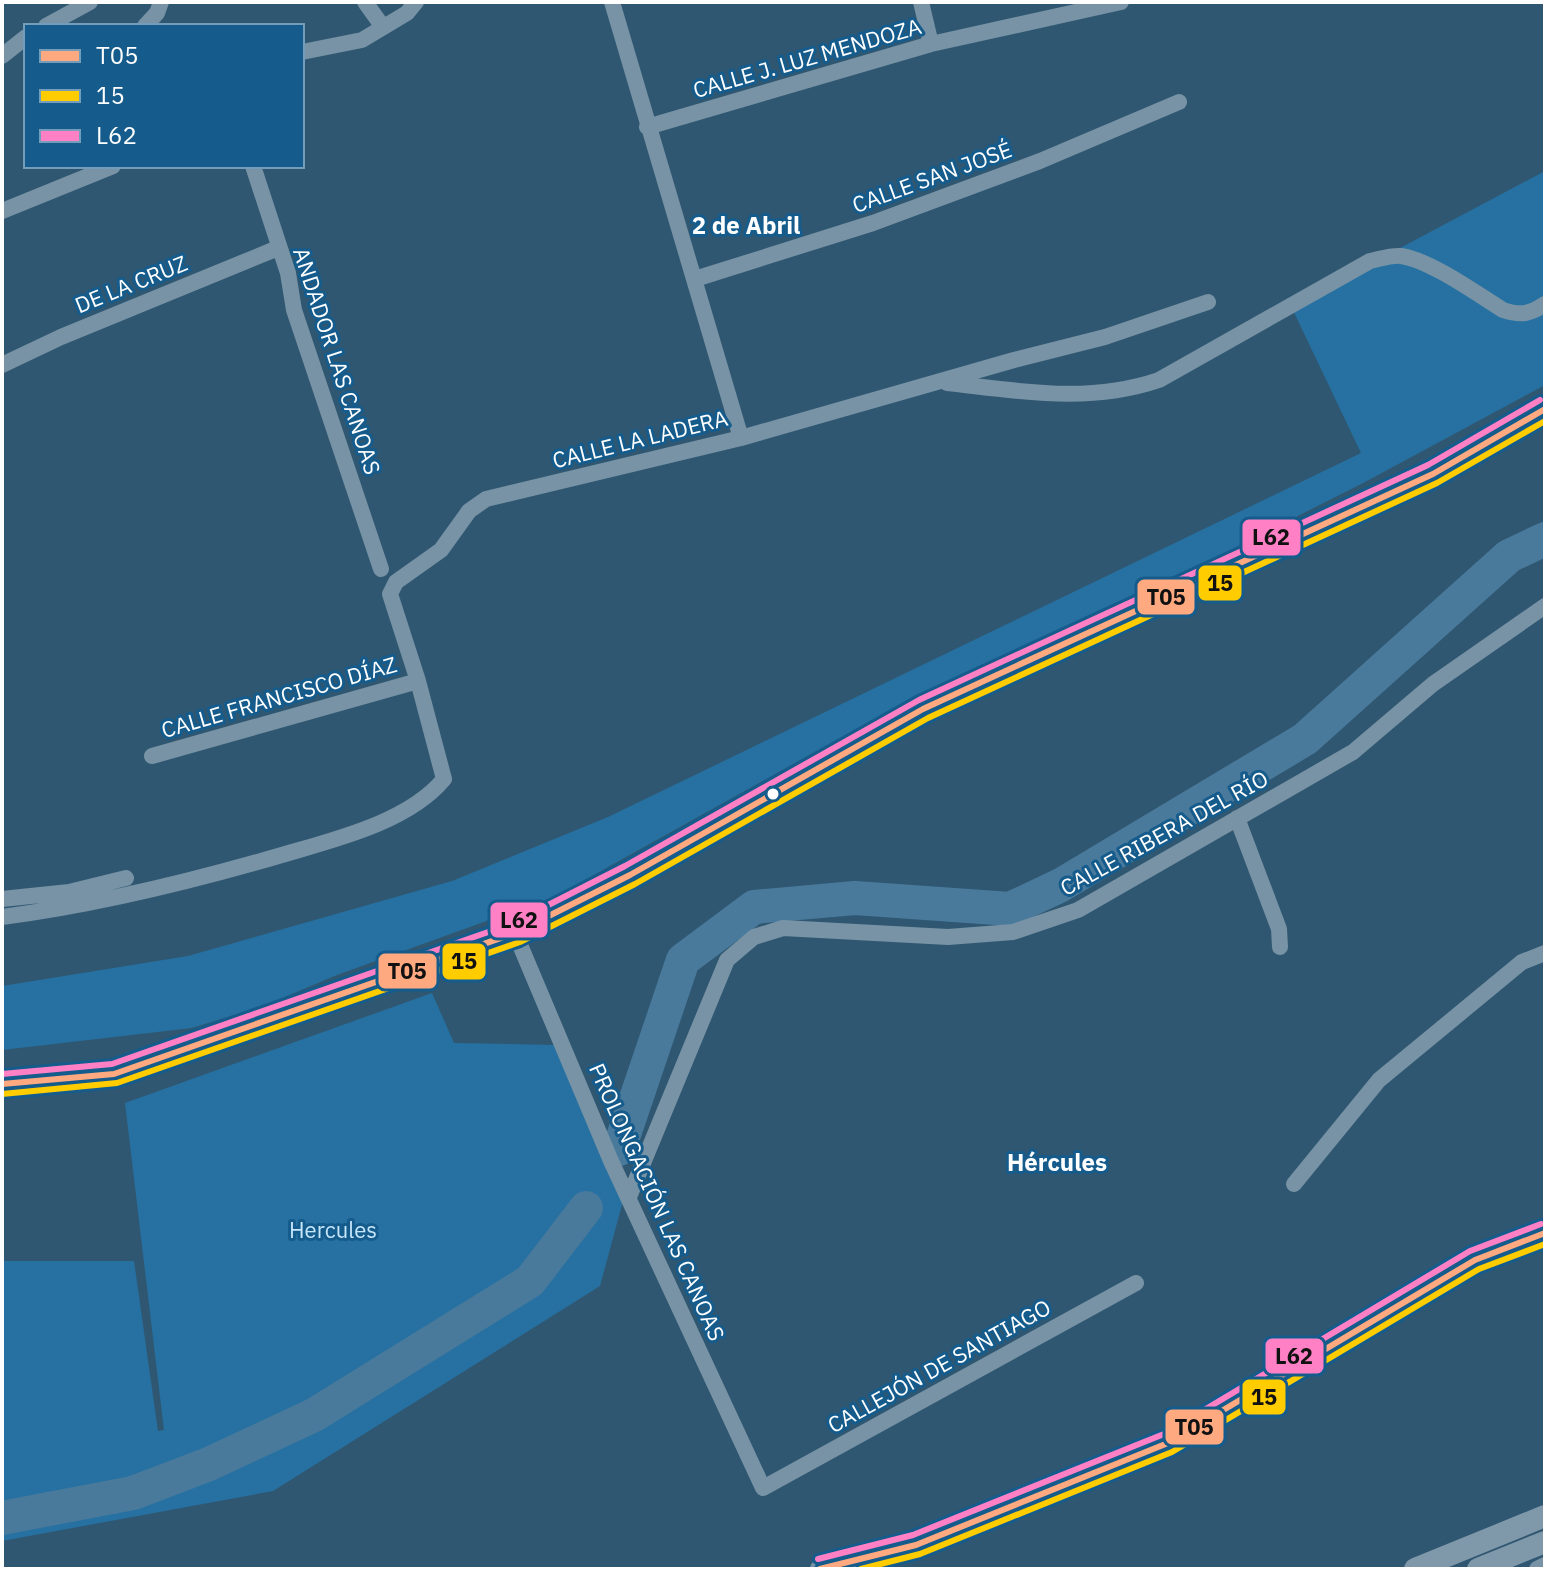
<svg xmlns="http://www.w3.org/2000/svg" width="1547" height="1571" font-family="'IBM Plex Sans',sans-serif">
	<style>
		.green { fill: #2671a1 }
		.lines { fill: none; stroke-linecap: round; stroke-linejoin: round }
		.river { stroke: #497a9c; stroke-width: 34 }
		.minor { stroke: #7793a5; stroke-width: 16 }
		.tertiary { stroke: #7793a5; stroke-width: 20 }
		.secondary { stroke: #7f98aa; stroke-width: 22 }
		.bus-1-casing { stroke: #155c8c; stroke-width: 12 }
		.bus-2-casing { stroke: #155c8c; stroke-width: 12 }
		.bus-3-casing { stroke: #155c8c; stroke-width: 12 }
		.bus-1 { stroke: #ffa980; stroke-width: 6 }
		.bus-2 { stroke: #fc0; stroke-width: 6 }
		.bus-3 { stroke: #ff80c5; stroke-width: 6 }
		.bus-dot { fill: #fff; stroke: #155c8c; stroke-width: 3 }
		.labels { text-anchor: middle; stroke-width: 6; stroke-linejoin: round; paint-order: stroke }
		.street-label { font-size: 22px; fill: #fff; stroke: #155c8c }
		.park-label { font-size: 22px; fill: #c5e6fb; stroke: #155c8c }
		.neighbourhood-label { font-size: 24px; font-weight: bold; fill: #fff; stroke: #155c8c }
		.line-badge { stroke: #155c8c; stroke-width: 3 }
		.pale-badge-label { font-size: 22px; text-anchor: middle; font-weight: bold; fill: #111 }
	</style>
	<rect width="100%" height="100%" fill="#305771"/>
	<path class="green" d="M 1545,171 L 1545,385 L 1365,482 L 1083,625 L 858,728 L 556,896 L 337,975 L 263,1006 L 192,1028 L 2,1050 L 2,986 L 188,956 L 452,881 L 608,817 L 1361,453 L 1291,306 Z
		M 432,993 L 454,1043 L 554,1045 L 623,1201 L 600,1286 L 273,1491 L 2,1541 L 2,1261 L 134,1261 L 158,1431 L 164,1430 L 125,1103 Z"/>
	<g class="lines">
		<path class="river" d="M 619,1149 L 683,960 L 754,907 L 855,898 L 1010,909 L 1061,885 L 1305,739 L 1509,556 L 1545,539
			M 2,1518 L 133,1493 L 209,1464 L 314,1415 L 530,1281 L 586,1208"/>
		<path class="minor" d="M 365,2 L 383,27
			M 612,2 L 741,438
			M 921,2 L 931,44
			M 46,26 L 90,2
			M 145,26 L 157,13 L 161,2
			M 302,52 L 362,40 L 407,13 L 416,2
			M 2,56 L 26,37
			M 647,127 L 931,44 L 1121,2
			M 253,166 L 288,273 L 294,310 L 381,569
			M 2,211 L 113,166
			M 695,279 L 873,223 L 1040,161 L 1179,102
			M 2,365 L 61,337 L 278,248
			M 947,383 C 1020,391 1088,404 1159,380 L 1370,261 C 1380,259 1391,255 1401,256 C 1430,260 1477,294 1503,310 C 1521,316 1530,314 1545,304
			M 152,756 L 418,681
			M 1237,818 L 1279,929 L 1280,947
			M 2,899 L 69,892 L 126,878
			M 2,917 C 95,905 185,883 275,857 C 328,841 407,824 444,779 L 418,681 L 390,594 L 396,582 L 441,550 L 469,511 L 486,499 L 741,438 L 1014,360 L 1105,337 L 1208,302
			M 515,933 L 611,1161 L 763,1488 L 1136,1283
			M 1294,1184 L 1379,1080 L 1522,962 L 1545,953
			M 629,1197 L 727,960 L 754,937 L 783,928 L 948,937 L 1013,932 L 1078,910 L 1353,752 L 1433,684 L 1545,606
			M 1537,1569 L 1545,1565"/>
		<path class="tertiary" d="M 2,1084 L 29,1083 L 114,1074 L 281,1017 L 515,933 L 630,875 L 923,709 L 1433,474 L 1545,409
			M 820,1569 L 916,1545 L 1168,1443 L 1475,1260 L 1545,1233"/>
		<path class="secondary" d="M 1415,1569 L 1545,1516
			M 1478,1569 L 1545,1542"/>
		<g class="bus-1-casing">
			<path id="bus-1" d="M 2,1084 L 114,1074 L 515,933 L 630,875 L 923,709 L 1433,474 L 1545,409
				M 820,1569 L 916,1545 L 1168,1443 L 1475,1260 L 1545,1233"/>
		</g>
		<g class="bus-2-casing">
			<path id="bus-2" d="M 2,1094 L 117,1083 L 520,942 L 635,884 L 928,718 L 1437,483 L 1545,421
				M 861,1569 L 920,1554 L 1172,1452 L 1479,1269 L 1545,1244"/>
		</g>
		<g class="bus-3-casing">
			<path id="bus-3" d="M 2,1074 L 112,1064 L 511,924 L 625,866 L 919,700 L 1428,465 L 1540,400
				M 818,1559 L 913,1535 L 1164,1434 L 1470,1251 L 1541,1224"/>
		</g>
		<use href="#bus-1" class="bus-1"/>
		<use href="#bus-2" class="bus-2"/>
		<use href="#bus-3" class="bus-3"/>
	</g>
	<circle class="bus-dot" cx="773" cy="794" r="7"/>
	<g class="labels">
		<g class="street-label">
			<text transform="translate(807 58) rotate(-16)" y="8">CALLE J. LUZ MENDOZA</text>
			<text transform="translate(932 177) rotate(-20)" y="8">CALLE SAN JOSÉ</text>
			<text transform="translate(131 284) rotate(-22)" y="8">DE LA CRUZ</text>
			<text transform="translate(337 361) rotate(72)" y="8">ANDADOR LAS CANOAS</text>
			<text transform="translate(640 439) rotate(-14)" y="8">CALLE LA LADERA</text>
			<text transform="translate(279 697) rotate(-16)" y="8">CALLE FRANCISCO DÍAZ</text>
			<text transform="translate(1164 833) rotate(-29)" y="8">CALLE RIBERA DEL RÍO</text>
			<text transform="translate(657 1202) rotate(66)" y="8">PROLONGACIÓN LAS CANOAS</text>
			<text transform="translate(939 1366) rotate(-29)" y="8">CALLEJÓN DE SANTIAGO</text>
		</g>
		<g class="park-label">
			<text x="333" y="1238">Hercules</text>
		</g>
		<g class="neighbourhood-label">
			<text x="746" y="234">2 de Abril</text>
			<text x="1057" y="1171">Hércules</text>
		</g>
	</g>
	<g class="line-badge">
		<rect x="1241" y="518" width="61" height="39" rx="8" fill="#ff80c5"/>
		<rect x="1197" y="564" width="46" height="38" rx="8" fill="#fc0"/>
		<rect x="1136" y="578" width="60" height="38" rx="8" fill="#ffa980"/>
		<rect x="489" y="901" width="60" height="38" rx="8" fill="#ff80c5"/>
		<rect x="441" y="942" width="46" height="39" rx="8" fill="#fc0"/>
		<rect x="377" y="952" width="61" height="38" rx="8" fill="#ffa980"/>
		<rect x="1264" y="1337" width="61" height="38" rx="8" fill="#ff80c5"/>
		<rect x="1241" y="1378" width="46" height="38" rx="8" fill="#fc0"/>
		<rect x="1164" y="1408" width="61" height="38" rx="8" fill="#ffa980"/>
	</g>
	<g class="pale-badge-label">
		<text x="1271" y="545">L62</text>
		<text x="1220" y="591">15</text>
		<text x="1166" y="605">T05</text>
		<text x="519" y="928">L62</text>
		<text x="464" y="969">15</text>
		<text x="407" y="979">T05</text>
		<text x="1294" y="1364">L62</text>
		<text x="1264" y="1405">15</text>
		<text x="1194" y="1435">T05</text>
	</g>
	<rect width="1547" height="1571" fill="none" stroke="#ffffff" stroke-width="8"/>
	<rect x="24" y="24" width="280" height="144" fill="#155c8c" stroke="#739dba" stroke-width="2"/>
	<rect x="40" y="50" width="40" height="12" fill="#ffa980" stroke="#739dba" stroke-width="2"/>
	<text x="96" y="64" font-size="24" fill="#ffffff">T05</text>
	<rect x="40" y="90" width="40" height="12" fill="#ffcc00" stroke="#739dba" stroke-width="2"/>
	<text x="96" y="104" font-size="24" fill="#ffffff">15</text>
	<rect x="40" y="130" width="40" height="12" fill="#ff80c5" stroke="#739dba" stroke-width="2"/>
	<text x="96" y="144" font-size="24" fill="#ffffff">L62</text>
</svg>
